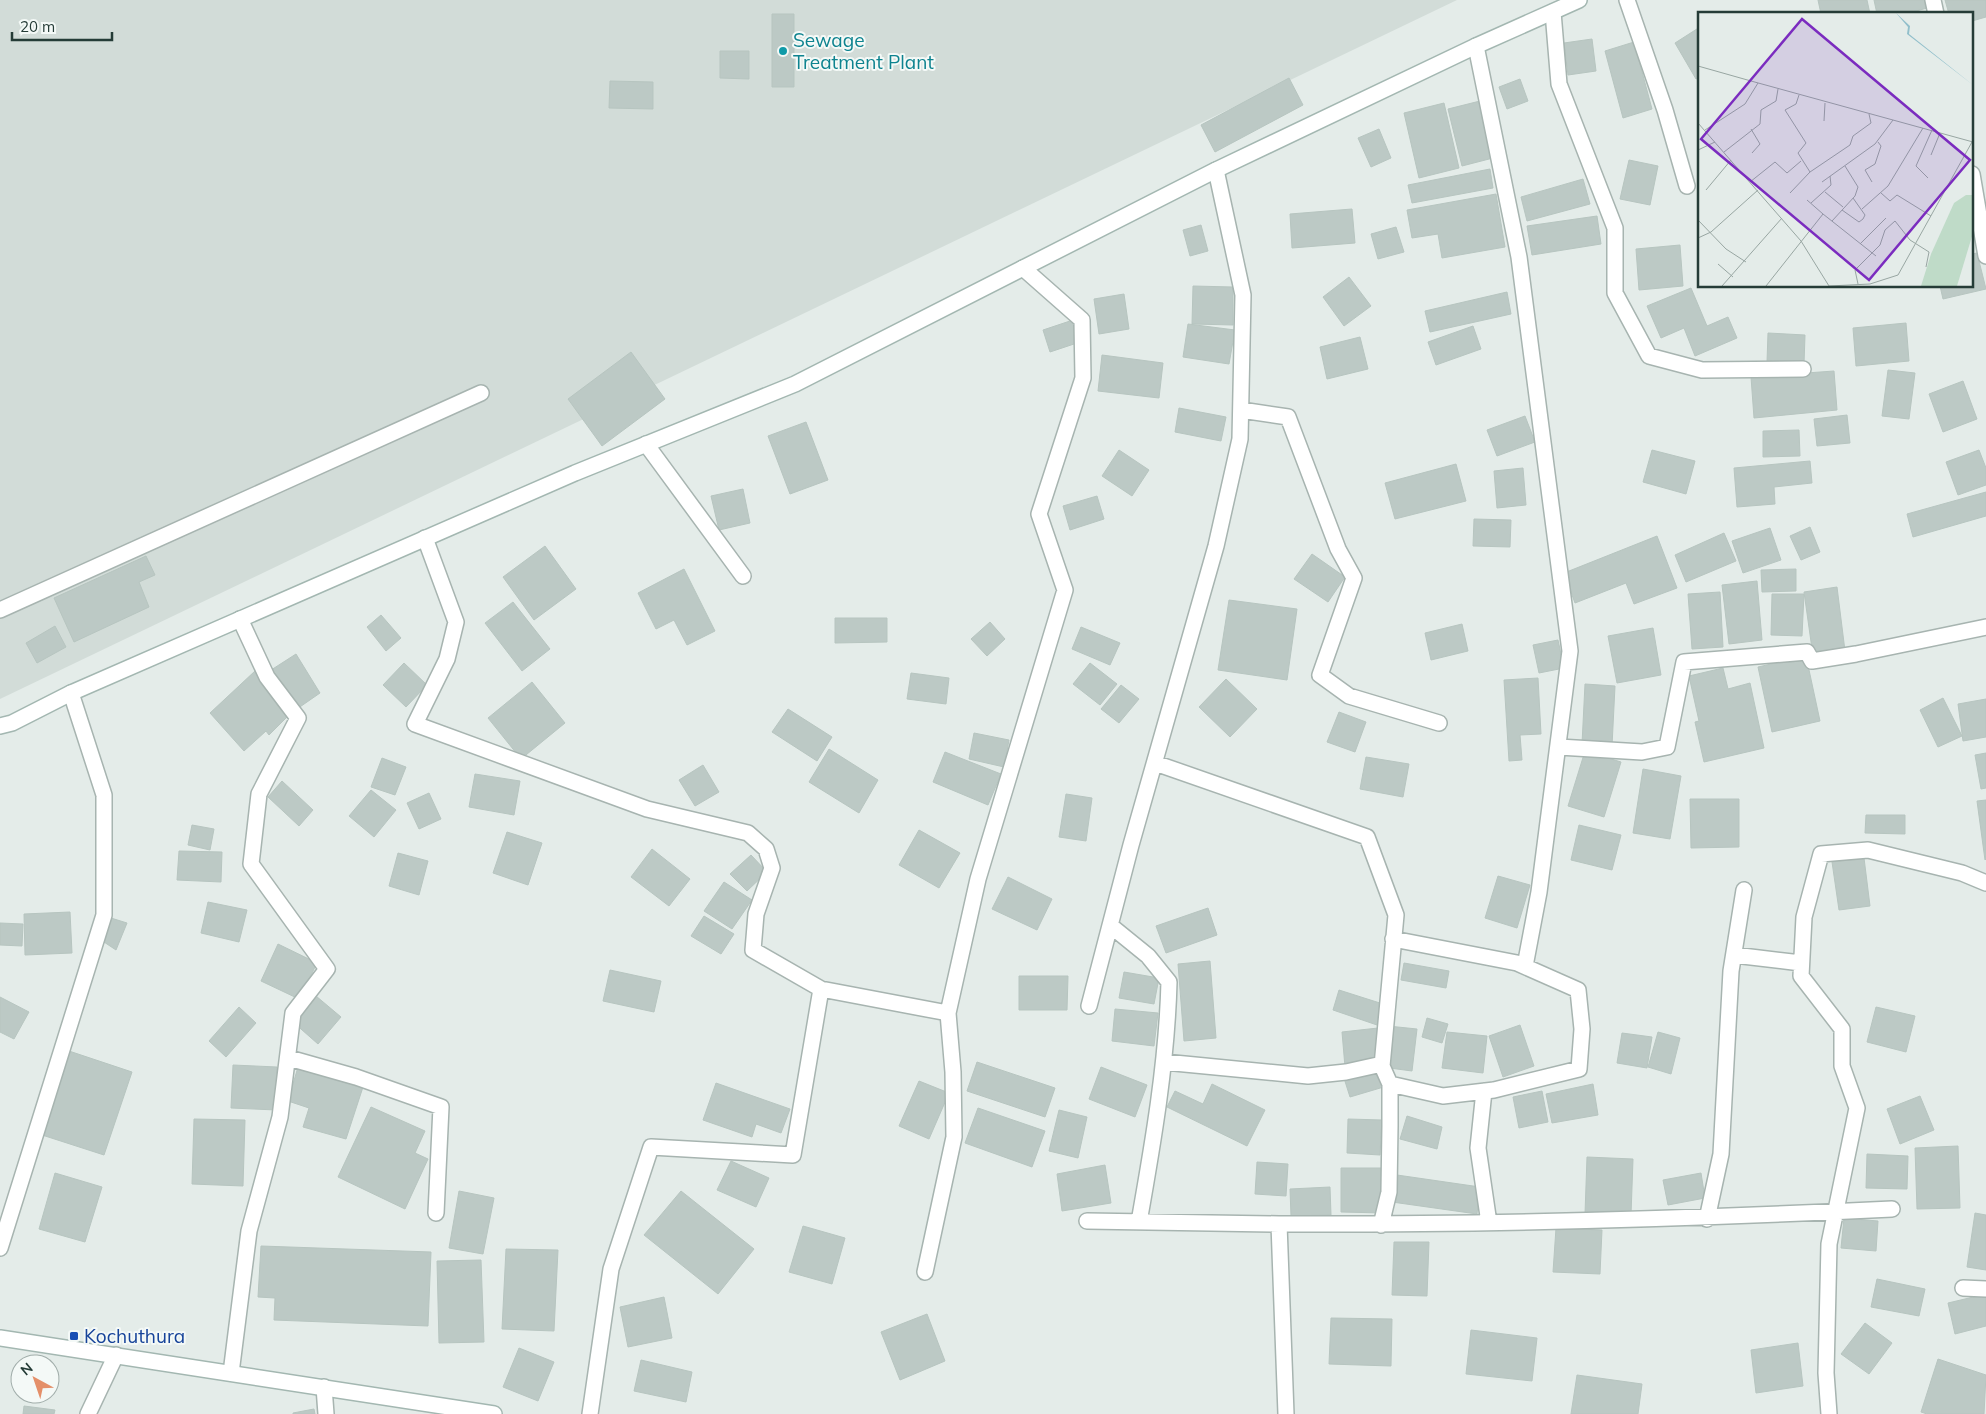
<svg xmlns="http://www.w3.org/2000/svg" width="1986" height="1414" font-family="Mulish,sans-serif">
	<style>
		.built { fill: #d2dcd8 }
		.building { fill: #bcc9c5; stroke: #b7c5c0 }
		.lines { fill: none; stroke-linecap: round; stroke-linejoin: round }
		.lane-casing { stroke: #a7b4b0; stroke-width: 18 }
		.street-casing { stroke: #a7b4b0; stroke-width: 18 }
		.secondary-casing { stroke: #a3b7b1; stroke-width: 18 }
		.lane { stroke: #fff; stroke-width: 15 }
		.street { stroke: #fff; stroke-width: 15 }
		.secondary { stroke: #fff; stroke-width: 15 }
		.culture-dot { fill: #0f9aa8; stroke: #f4f9f7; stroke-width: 2 }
		.transit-dot { fill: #1a4fb4; stroke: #f4f9f7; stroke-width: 2 }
		.labels { text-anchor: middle; stroke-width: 4; stroke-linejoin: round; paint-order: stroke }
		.culture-label { font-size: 19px; fill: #0d838f; stroke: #f4f9f7; text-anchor: start }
		.transit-label { font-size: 19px; fill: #164399; stroke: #f4f9f7; text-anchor: start }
		.inset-road { fill: none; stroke: #98a6a2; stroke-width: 1 }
		.view { fill: #7b2cbf; fill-opacity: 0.15; stroke: #7b2cbf; stroke-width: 2.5 }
		.inset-edge { fill: none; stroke: #253c37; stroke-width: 2.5 }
	</style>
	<rect width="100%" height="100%" fill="#e4ece9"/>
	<path class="built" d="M 0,0 L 1457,0 L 0,699 Z"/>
	<path class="building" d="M 1818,0 L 1867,0 L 1870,14 L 1821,14 Z
		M 1874,0 L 1929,0 L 1931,7 L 1905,14 L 1877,14 Z
		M 1945,0 L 1986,0 L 1986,17 L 1972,21 L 1972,14 L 1949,14 Z
		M 772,14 L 794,14 L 794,87 L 772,87 Z
		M 1700,27 L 1700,77 L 1696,79 L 1675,43 Z
		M 1592,39 L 1596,71 L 1568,75 L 1564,43 Z
		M 1634,42 L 1652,109 L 1623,118 L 1605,51 Z
		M 720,51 L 749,51 L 749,79 L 720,78 Z
		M 1289,78 L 1303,105 L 1215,152 L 1201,125 Z
		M 1520,79 L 1528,101 L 1507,109 L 1499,87 Z
		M 610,81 L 653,82 L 653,109 L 609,108 Z
		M 1480,101 L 1493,158 L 1462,166 L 1448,109 Z
		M 1444,103 L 1459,168 L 1419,178 L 1404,113 Z
		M 1379,129 L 1391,158 L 1371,167 L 1358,138 Z
		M 1629,160 L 1658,166 L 1650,205 L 1620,199 Z
		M 1490,169 L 1493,188 L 1412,203 L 1408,185 Z
		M 1583,179 L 1590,204 L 1527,221 L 1521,197 Z
		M 1496,194 L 1505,247 L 1442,258 L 1438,234 L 1412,238 L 1407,210 Z
		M 1352,209 L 1355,243 L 1292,248 L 1290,214 Z
		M 1597,216 L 1601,244 L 1532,255 L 1527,226 Z
		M 1201,225 L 1208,251 L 1190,256 L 1183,230 Z
		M 1396,227 L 1404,252 L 1378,259 L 1371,234 Z
		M 1680,245 L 1683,286 L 1639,290 L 1636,249 Z
		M 1977,253 L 1986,289 L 1943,299 L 1940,286 L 1972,286 L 1972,254 Z
		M 1349,277 L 1371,306 L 1344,326 L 1323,297 Z
		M 1193,286 L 1233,287 L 1233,325 L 1192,324 Z
		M 1691,288 L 1707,326 L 1728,317 L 1737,338 L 1695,356 L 1684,328 L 1661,338 L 1647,306 Z
		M 1507,292 L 1511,314 L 1430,332 L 1425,311 Z
		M 1124,294 L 1129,329 L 1099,334 L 1094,299 Z
		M 1073,320 L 1080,342 L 1050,352 L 1043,330 Z
		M 1906,323 L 1909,361 L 1856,366 L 1853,328 Z
		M 1188,324 L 1235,330 L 1229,364 L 1183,357 Z
		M 1473,326 L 1481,349 L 1436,365 L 1428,342 Z
		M 1768,333 L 1805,335 L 1804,364 L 1767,362 Z
		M 1360,337 L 1368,369 L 1327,379 L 1320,347 Z
		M 631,352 L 665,399 L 602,446 L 568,399 Z
		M 1102,355 L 1163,363 L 1159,398 L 1098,391 Z
		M 1888,370 L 1915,373 L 1909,419 L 1882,416 Z
		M 1834,371 L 1837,410 L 1754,418 L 1751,377 Z
		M 1963,381 L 1977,419 L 1943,432 L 1929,394 Z
		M 1179,408 L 1226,417 L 1221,441 L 1175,432 Z
		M 1847,415 L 1850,443 L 1817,446 L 1814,419 Z
		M 1525,416 L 1535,442 L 1497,456 L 1487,430 Z
		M 806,422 L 828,480 L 790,494 L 768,436 Z
		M 1799,430 L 1800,456 L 1763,457 L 1763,431 Z
		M 1119,450 L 1149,470 L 1132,496 L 1102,476 Z
		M 1652,450 L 1695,461 L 1686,494 L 1643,482 Z
		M 1979,450 L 1986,468 L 1986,485 L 1958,495 L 1946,462 Z
		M 1810,461 L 1812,483 L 1774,487 L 1775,504 L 1737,507 L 1734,468 Z
		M 1456,464 L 1466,501 L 1395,519 L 1385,483 Z
		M 1523,468 L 1526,505 L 1497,508 L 1494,471 Z
		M 743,489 L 750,523 L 719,530 L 711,496 Z
		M 1986,492 L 1986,516 L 1913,537 L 1907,514 Z
		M 1097,496 L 1104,519 L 1070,530 L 1063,506 Z
		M 1474,519 L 1511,520 L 1510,547 L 1473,546 Z
		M 1810,527 L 1820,552 L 1801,560 L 1790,536 Z
		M 1770,528 L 1781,560 L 1743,573 L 1732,541 Z
		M 1724,533 L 1736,561 L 1686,582 L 1675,555 Z
		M 1657,536 L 1677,588 L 1634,604 L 1626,583 L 1575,603 L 1564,573 Z
		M 545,546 L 576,589 L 534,620 L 503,577 Z
		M 1312,554 L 1345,577 L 1328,602 L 1294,579 Z
		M 146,556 L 155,575 L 139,582 L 149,607 L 74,642 L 54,598 Z
		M 684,569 L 715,631 L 687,645 L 674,620 L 656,629 L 638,593 Z
		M 1796,569 L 1796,591 L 1762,592 L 1761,570 Z
		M 1757,581 L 1762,640 L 1729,644 L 1722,585 Z
		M 1837,587 L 1845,651 L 1813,656 L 1804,592 Z
		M 1720,592 L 1723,647 L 1692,649 L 1688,594 Z
		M 1772,594 L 1804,594 L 1802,636 L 1771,635 Z
		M 1229,600 L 1297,609 L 1287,680 L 1218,670 Z
		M 513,602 L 550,649 L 522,671 L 485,623 Z
		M 381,615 L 401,638 L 386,651 L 367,627 Z
		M 835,618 L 887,618 L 887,642 L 835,643 Z
		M 990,622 L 1005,639 L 987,656 L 971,639 Z
		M 1462,624 L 1468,651 L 1431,660 L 1425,633 Z
		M 55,626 L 66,647 L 37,663 L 26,643 Z
		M 1081,627 L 1120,643 L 1110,665 L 1072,649 Z
		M 1653,628 L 1661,675 L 1617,683 L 1608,636 Z
		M 1558,640 L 1564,668 L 1539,673 L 1533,645 Z
		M 296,654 L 320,693 L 294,711 L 268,672 Z
		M 1806,656 L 1820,721 L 1772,732 L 1758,667 Z
		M 404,663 L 427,685 L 406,707 L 383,685 Z
		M 1090,663 L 1117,684 L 1100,705 L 1073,684 Z
		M 1723,668 L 1728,689 L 1750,683 L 1764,748 L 1704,762 L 1695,722 L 1699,721 L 1689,676 Z
		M 255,671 L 292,712 L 269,735 L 266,731 L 244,751 L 210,713 Z
		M 911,673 L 949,678 L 946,704 L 907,699 Z
		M 1538,678 L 1541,734 L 1520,735 L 1522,760 L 1509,761 L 1504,680 Z
		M 1226,679 L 1257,709 L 1230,737 L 1199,707 Z
		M 532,682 L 565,723 L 521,759 L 488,718 Z
		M 1585,684 L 1615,686 L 1612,746 L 1582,744 Z
		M 1121,685 L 1139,699 L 1119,723 L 1101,709 Z
		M 1943,698 L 1962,736 L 1938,747 L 1920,710 Z
		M 1986,699 L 1986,737 L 1963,741 L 1958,704 Z
		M 788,709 L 832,737 L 817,761 L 772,732 Z
		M 1339,712 L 1366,722 L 1355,752 L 1327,742 Z
		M 974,733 L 1009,740 L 1004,767 L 969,759 Z
		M 829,749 L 878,780 L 859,813 L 809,782 Z
		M 1585,751 L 1621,762 L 1604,817 L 1568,806 Z
		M 945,752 L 1001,774 L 988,805 L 933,782 Z
		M 1986,753 L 1986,788 L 1981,789 L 1975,755 Z
		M 1366,757 L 1409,764 L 1403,797 L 1360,789 Z
		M 382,758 L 406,767 L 395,795 L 371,787 Z
		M 703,765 L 719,792 L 695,806 L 679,780 Z
		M 1643,769 L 1681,776 L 1670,839 L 1633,833 Z
		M 475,774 L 520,781 L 514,815 L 469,807 Z
		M 282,781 L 313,810 L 299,826 L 268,797 Z
		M 371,790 L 396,810 L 374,837 L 349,816 Z
		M 429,793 L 441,819 L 419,829 L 407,803 Z
		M 1066,794 L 1092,798 L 1086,841 L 1059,837 Z
		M 1690,799 L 1739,799 L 1739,847 L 1691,848 Z
		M 1986,800 L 1986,859 L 1985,860 L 1977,801 Z
		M 1866,815 L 1905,815 L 1905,834 L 1865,833 Z
		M 192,825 L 214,829 L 210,850 L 188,845 Z
		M 1579,825 L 1621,835 L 1612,870 L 1571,860 Z
		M 919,830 L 960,853 L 939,888 L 899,865 Z
		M 507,832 L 542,843 L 528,885 L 493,873 Z
		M 652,849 L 690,879 L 669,906 L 631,877 Z
		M 179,851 L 222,852 L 221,882 L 177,880 Z
		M 398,853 L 428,861 L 419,895 L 389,886 Z
		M 751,855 L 767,872 L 747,891 L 730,874 Z
		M 1864,858 L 1870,906 L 1839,910 L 1832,862 Z
		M 1498,876 L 1530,885 L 1517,928 L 1485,918 Z
		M 1008,877 L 1052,899 L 1037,930 L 992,909 Z
		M 724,882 L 752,900 L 732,929 L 704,911 Z
		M 208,902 L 247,910 L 239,942 L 201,933 Z
		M 1208,908 L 1217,935 L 1166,953 L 1156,926 Z
		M 70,912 L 72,953 L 25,955 L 24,914 Z
		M 704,916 L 734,934 L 721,954 L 691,936 Z
		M 111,918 L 127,923 L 116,950 L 104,942 Z
		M 0,923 L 23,924 L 22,946 L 0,945 Z
		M 278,944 L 317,963 L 299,999 L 261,981 Z
		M 1210,961 L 1216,1038 L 1184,1041 L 1178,964 Z
		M 1404,963 L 1449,971 L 1446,988 L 1401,980 Z
		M 610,970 L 661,981 L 654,1012 L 603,1001 Z
		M 1124,972 L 1159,978 L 1154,1004 L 1119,998 Z
		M 1019,976 L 1068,976 L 1067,1010 L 1019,1010 Z
		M 1339,990 L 1383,1004 L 1377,1025 L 1333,1010 Z
		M 316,996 L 341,1017 L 318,1044 L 293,1022 Z
		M 0,997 L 29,1012 L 14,1039 L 0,1032 Z
		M 239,1007 L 256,1023 L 226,1057 L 209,1041 Z
		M 1876,1007 L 1915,1016 L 1906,1052 L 1867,1042 Z
		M 1115,1009 L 1158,1013 L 1154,1046 L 1112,1041 Z
		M 1427,1018 L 1448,1024 L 1442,1043 L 1422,1037 Z
		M 1520,1025 L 1534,1066 L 1503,1077 L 1489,1036 Z
		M 1388,1026 L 1417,1029 L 1412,1071 L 1382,1067 Z
		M 1378,1028 L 1382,1063 L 1345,1067 L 1342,1032 Z
		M 1447,1032 L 1487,1036 L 1483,1073 L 1442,1068 Z
		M 1658,1032 L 1680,1038 L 1671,1074 L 1648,1067 Z
		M 1622,1033 L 1652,1037 L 1647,1068 L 1617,1063 Z
		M 66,1050 L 132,1072 L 104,1155 L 39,1134 Z
		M 977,1062 L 1055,1088 L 1045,1117 L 967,1091 Z
		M 1381,1064 L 1387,1086 L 1350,1097 L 1343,1075 Z
		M 233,1065 L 277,1067 L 276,1110 L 231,1108 Z
		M 298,1067 L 363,1087 L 346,1139 L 303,1127 L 309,1108 L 288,1101 Z
		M 1101,1067 L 1147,1085 L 1135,1117 L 1089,1099 Z
		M 919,1081 L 949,1093 L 929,1139 L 899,1126 Z
		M 716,1083 L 790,1109 L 781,1133 L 756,1124 L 752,1137 L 703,1120 Z
		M 1212,1084 L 1265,1110 L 1247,1146 L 1167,1107 L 1175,1091 L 1203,1104 Z
		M 1593,1084 L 1598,1115 L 1552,1123 L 1546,1094 Z
		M 1542,1091 L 1548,1122 L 1519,1128 L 1513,1097 Z
		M 1920,1096 L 1934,1130 L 1900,1144 L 1887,1109 Z
		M 371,1107 L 425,1131 L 415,1153 L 428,1159 L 405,1209 L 338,1177 Z
		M 978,1108 L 1045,1131 L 1032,1167 L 965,1143 Z
		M 1059,1110 L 1087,1117 L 1078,1158 L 1049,1151 Z
		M 1407,1116 L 1442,1127 L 1437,1149 L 1400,1139 Z
		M 194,1119 L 245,1120 L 243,1186 L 192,1184 Z
		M 1348,1119 L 1382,1120 L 1380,1155 L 1347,1153 Z
		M 1958,1146 L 1960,1208 L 1917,1209 L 1915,1148 Z
		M 1867,1154 L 1908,1156 L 1907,1189 L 1866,1188 Z
		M 1587,1157 L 1633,1159 L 1631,1215 L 1585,1214 Z
		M 731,1161 L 769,1178 L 756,1207 L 717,1190 Z
		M 1257,1162 L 1288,1164 L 1286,1196 L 1255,1194 Z
		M 1105,1165 L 1111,1203 L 1062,1211 L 1057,1174 Z
		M 1341,1168 L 1384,1168 L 1384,1213 L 1341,1212 Z
		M 55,1173 L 102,1187 L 85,1242 L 39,1229 Z
		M 1701,1173 L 1705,1198 L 1668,1205 L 1663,1180 Z
		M 1397,1175 L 1480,1187 L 1477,1214 L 1392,1202 Z
		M 1330,1187 L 1331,1215 L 1291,1216 L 1290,1189 Z
		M 459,1191 L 494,1198 L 483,1254 L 449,1248 Z
		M 681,1191 L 754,1249 L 718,1294 L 644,1235 Z
		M 1975,1213 L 1986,1215 L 1986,1270 L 1967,1267 Z
		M 1844,1218 L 1878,1221 L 1876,1251 L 1841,1248 Z
		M 803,1226 L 845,1238 L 832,1284 L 789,1272 Z
		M 1556,1228 L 1602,1230 L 1600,1274 L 1553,1272 Z
		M 1394,1242 L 1429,1242 L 1427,1296 L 1392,1295 Z
		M 261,1246 L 431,1252 L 428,1326 L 274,1320 L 275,1298 L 258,1297 Z
		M 506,1249 L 558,1250 L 554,1331 L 502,1329 Z
		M 481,1260 L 484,1342 L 439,1343 L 437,1261 Z
		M 1877,1279 L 1925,1289 L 1919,1316 L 1871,1307 Z
		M 1986,1294 L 1986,1326 L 1955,1334 L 1948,1303 Z
		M 664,1297 L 672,1338 L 628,1347 L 620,1307 Z
		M 927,1314 L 945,1361 L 900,1380 L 881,1332 Z
		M 1331,1318 L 1392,1319 L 1391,1366 L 1329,1364 Z
		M 1865,1323 L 1892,1343 L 1869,1374 L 1841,1354 Z
		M 1471,1330 L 1537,1338 L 1532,1381 L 1466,1374 Z
		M 1798,1343 L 1803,1386 L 1756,1393 L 1751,1350 Z
		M 519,1348 L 554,1362 L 538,1401 L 503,1387 Z
		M 1938,1359 L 1986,1375 L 1984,1414 L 1927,1414 L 1921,1412 Z
		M 641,1360 L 692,1372 L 686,1402 L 634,1391 Z
		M 1577,1375 L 1642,1384 L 1638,1414 L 1571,1414 Z
		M 24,1406 L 55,1410 L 54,1414 L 23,1414 Z
		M 314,1409 L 315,1414 L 293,1414 L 293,1413 Z"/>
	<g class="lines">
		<g class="lane-casing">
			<path id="lane" d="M 0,610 L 481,393"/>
		</g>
		<g class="street-casing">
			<path id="street" d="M 1627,0 L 1665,110 L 1687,186
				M 1933,0 L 1936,14
				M 1553,12 L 1559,84 L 1615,228 L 1615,293 L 1649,356 L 1702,370 L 1803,369
				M 1476,46 L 1519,257 L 1570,651 L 1539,892 L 1525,966
				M 1972,174 L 1986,256
				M 1241,410 L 1288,417 L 1338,549 L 1354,578 L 1320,675 L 1349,696 L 1439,723
				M 646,444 L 743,576
				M 425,538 L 456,622 L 447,659 L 415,724 L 647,809 L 748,833 L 766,849 L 772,868 L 756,914 L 753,950 L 821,989 L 948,1013
				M 1559,747 L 1642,752 L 1667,747 L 1684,662 L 1807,652 L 1812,661 L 1856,654 L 1986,627
				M 1155,763 L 1367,837 L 1396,915 L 1382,1066 L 1390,1084 L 1390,1126 L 1389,1192 L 1381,1225
				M 1111,926 L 1148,956 L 1169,982 C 1167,1062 1153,1143 1139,1222
				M 1734,955 L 1801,963
				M 1089,1006 L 1131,845 L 1216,546 L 1240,439 L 1243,295 L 1216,170
				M 289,1058 L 356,1077 L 441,1107 L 436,1213
				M 1164,1062 L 1308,1076 L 1346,1072 L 1382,1064
				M 1390,1084 L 1443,1096 L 1494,1090 L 1579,1069 L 1582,1029 L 1578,990 L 1517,963 L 1393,939
				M 1484,1091 L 1478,1148 L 1489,1223
				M 1707,1219 L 1721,1154 L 1731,971 L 1744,890
				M 1087,1221 L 1279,1224
				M 0,1248 L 104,915 L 104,795 L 71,693
				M 925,1272 L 954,1137 L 953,1072 L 948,1013 L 978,879 L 1065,590 L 1039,514 L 1083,378 L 1082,320 L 1023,268
				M 1963,1288 L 1986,1289
				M 231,1373 L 249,1231 L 280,1117 L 293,1013 L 327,969 L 251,864 L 259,794 L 298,718 L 267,677 L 240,619
				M 324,1387 L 326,1414
				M 88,1414 L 116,1355
				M 590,1414 L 611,1269 L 651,1147 L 793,1155 L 821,989
				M 1286,1414 L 1279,1224 C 1483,1225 1687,1219 1892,1209
				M 1829,1414 L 1826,1373 L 1829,1244 L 1857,1108 L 1842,1066 L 1842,1029 L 1801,976 L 1804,917 L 1821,854 L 1868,850 L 1962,873 L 1986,883"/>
		</g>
		<g class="secondary-casing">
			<path id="secondary" d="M 0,726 L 12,723 L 71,693 L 575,473 L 795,384 L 1216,170 L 1476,46 L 1579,0
				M 0,1338 L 494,1414"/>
		</g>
		<use href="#lane" class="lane"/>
		<use href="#street" class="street"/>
		<use href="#secondary" class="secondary"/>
	</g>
	<circle class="culture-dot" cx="783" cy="51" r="5"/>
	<rect class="transit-dot" x="69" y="1331" width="10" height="10" rx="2.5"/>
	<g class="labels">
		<g class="culture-label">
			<text x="793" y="47">Sewage<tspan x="793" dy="22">Treatment Plant</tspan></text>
		</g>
		<g class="transit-label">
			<text x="84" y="1343">Kochuthura</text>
		</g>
	</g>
	<g transform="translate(1698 12)">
		<rect width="275" height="275" fill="#e4ece9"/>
		<path d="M 268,183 L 275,183 L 275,221 L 259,274 L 223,274 L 233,242 L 256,191 Z" fill="#bfdbc8"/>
		<path d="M 198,1 L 212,14 L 211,22 L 275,73 L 209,22 L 210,15 Z" fill="#91bfcb"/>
		<path class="inset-road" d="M 0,54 L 53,69M 53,69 L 275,130M 101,83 L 98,92 L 87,98 L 108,131 L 100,141 L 112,160M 126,109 L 127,91M 0,111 L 103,229 L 131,274M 53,117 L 62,132 L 54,141M 7,118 L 47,92 L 60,71M 0,138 L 17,130M 26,140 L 62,112 L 63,98 L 78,89 L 80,77M 233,143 L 242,121M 230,166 L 218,154 L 234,118M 52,170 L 77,150 L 89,161 L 103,149M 124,170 L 177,132 L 195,108M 174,170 L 167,158 L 177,152 L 183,134 L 180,130M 8,178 L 33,148M 127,180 L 145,195M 92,181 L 112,160 L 152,133 L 155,124 L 173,111 L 171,102M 183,181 L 192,189 L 199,183 L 233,204M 109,188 L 125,202M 113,191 L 133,173 L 132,164M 164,197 L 190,174 L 225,116M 144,198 L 161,210 L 165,207 L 167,203 L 155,186M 0,208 L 28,237 L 48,250M 134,209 L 157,184 L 160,175 L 147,154M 0,226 L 13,220 L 60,178M 162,232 L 188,206M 20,252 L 35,265M 160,272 L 157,258 L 182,233 L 187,218 L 197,209 L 212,228 L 231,240 L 228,255M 24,274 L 84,206M 68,274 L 125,202 L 178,244M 131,274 L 172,272 L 200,263 L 274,130"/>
		<path class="view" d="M 104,7 L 272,148 L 171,268 L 3,127 Z"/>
		<rect width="275" height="275" class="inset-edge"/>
	</g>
	<g transform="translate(35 1379) rotate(320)"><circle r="24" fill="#f4f9f7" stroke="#a1adaa"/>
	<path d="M0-4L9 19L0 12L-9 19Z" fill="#e48f69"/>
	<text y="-8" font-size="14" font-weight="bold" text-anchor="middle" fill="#253c37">N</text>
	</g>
	<path d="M12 32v8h100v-8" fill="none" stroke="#253c37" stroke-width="2.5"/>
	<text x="20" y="32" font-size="15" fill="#253c37" stroke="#f4f9f7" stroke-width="4" paint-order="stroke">20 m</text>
</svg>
